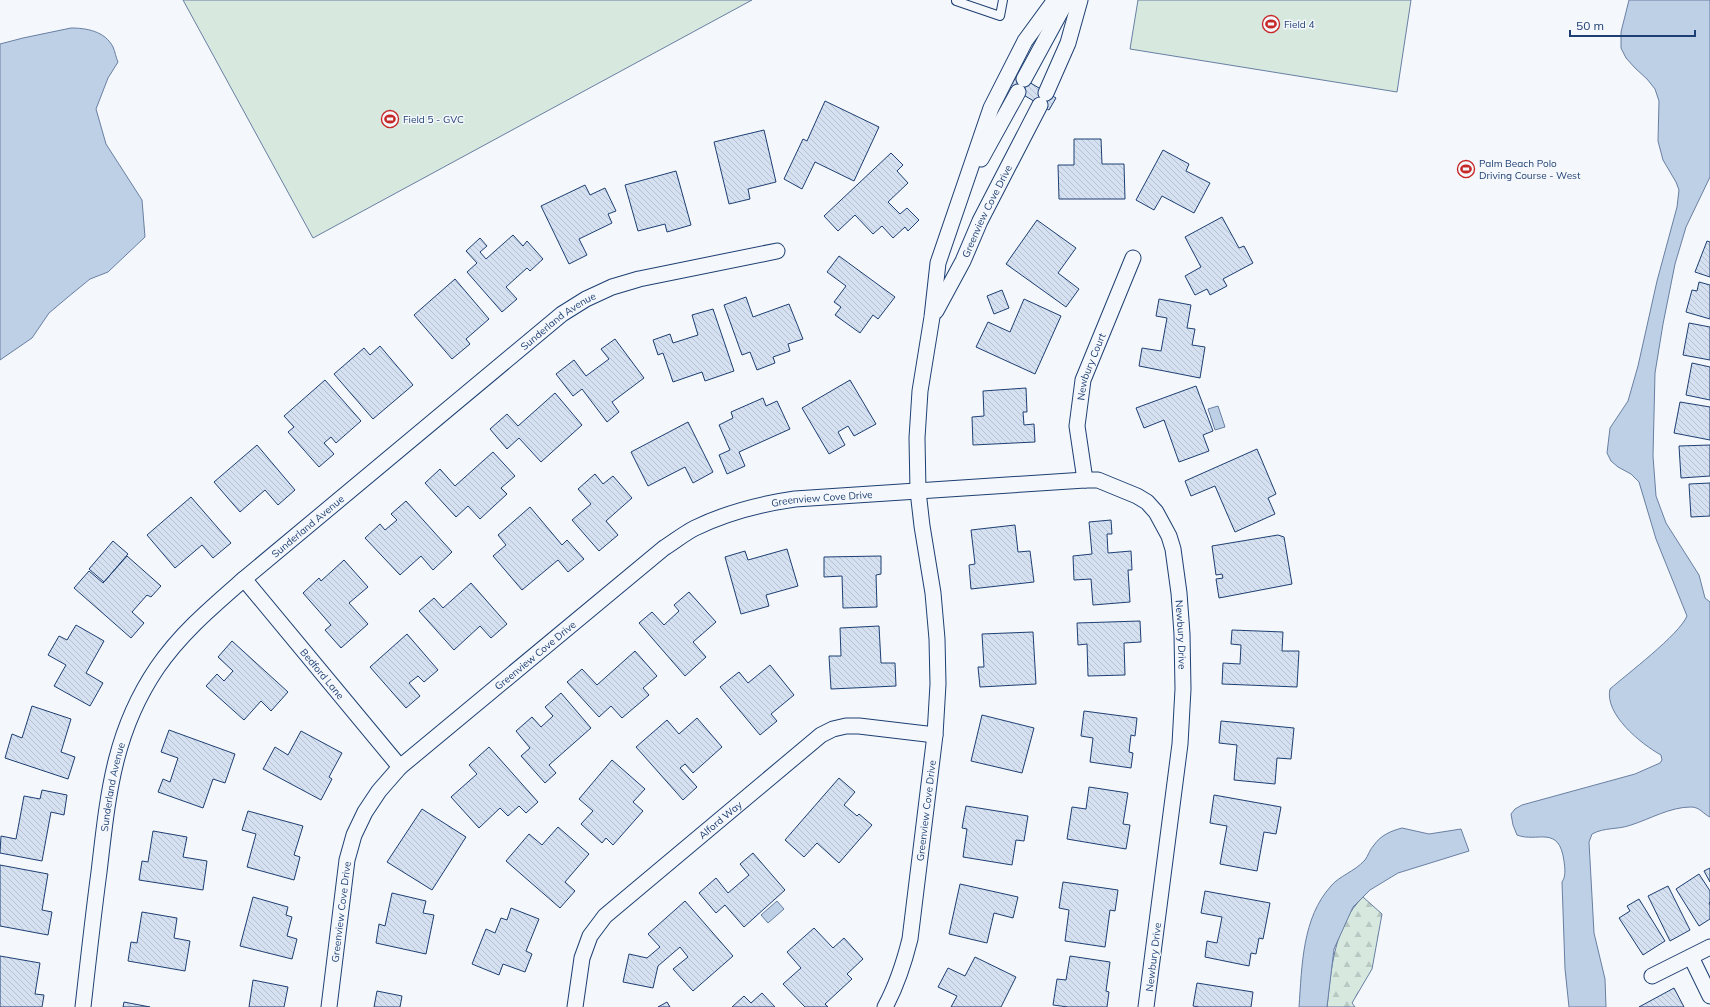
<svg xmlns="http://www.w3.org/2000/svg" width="1710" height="1007" font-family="Mulish,sans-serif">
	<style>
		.green { fill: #d7e8df; stroke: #687fa3 }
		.forest { fill: url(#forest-firs); stroke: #687fa3 }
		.water { fill: #bed0e5; stroke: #687fa3 }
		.building { fill: url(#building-back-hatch); stroke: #1d3f73 }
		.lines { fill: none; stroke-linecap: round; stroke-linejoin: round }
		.service-casing { stroke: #1d3f73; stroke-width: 10 }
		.minor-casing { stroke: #1d3f73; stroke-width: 17 }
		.service { stroke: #f4f7fb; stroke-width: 8 }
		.minor { stroke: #f4f7fb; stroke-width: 15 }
		.labels { text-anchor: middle; stroke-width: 3; stroke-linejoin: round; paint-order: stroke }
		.poi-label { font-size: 10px; fill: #1d3f73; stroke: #f4f7fb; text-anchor: start }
		.street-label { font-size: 10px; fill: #1d3f73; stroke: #f4f7fb }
	</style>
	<defs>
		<pattern id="forest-firs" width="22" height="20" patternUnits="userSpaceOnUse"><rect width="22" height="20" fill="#d7e8df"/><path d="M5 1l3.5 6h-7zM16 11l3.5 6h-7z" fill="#b8c8c3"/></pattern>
		<pattern id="building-back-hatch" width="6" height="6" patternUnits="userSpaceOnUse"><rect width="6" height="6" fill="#d5e0f0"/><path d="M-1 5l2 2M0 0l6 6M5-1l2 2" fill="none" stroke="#b6c1d1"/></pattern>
	</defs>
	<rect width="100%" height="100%" fill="#f4f7fb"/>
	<path class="green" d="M 183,0 L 752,0 L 313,238 Z
		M 1138,0 L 1411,0 L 1397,92 L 1130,49 Z"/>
	<path class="forest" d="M 1363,897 L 1382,914 L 1372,969 L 1352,1003 L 1355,1007 L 1327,1007 C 1331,970 1334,925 1363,897 Z"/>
	<path class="water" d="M 1629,0 L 1710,0 L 1710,177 L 1686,227 L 1675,264 L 1663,324 L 1655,373 L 1653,456 L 1656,496 L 1666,523 L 1699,575 L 1705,598 L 1710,602 L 1710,817 C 1703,814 1700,807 1691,807 C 1670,807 1650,819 1631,825 C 1617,830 1605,827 1592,834 L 1589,842 L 1594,933 L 1605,979 L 1606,1007 L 1569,1007 L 1565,969 L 1562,882 C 1566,876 1565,869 1564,861 C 1559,824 1537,843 1517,835 L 1513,825 L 1511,814 L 1515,809 L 1522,805 L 1635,774 L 1660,763 L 1662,760 L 1661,755 C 1641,744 1604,714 1610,689 C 1627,674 1679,635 1687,616 L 1656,539 L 1639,482 L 1631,474 L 1618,467 L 1611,461 L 1607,453 L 1610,428 L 1628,401 L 1638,366 L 1657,281 L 1677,207 L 1679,190 L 1676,182 L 1663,160 L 1658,141 L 1659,101 L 1655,89 L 1647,79 L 1635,68 L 1626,58 L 1621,48 L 1621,32 Z
		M 71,28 C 86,28 105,31 113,47 C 115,51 116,58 118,62 L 108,78 L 96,109 L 106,144 L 142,200 L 145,237 L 108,272 L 90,279 L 68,297 L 49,313 L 32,338 L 0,360 L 0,44 L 23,38 Z
		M 1218,406 L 1225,427 L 1215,430 L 1208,409 Z
		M 1402,828 L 1429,834 L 1461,829 L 1469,851 L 1398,873 L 1370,890 L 1353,907 L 1334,949 L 1327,1007 L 1299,1007 C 1302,966 1302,918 1331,886 C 1339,876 1354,872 1365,860 C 1368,856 1370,849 1374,845 C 1381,835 1391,831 1402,828 Z
		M 777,901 L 784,909 L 768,923 L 761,915 Z"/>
	<path class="building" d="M 1017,75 L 1056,98 L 1049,110 L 1010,87 Z
		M 825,101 L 879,127 L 854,181 L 815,162 L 802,189 L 784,179 L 803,139 L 807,141 Z
		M 764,130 L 776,182 L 748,189 L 750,199 L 729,204 L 714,142 Z
		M 1074,139 L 1101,139 L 1102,164 L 1124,164 L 1125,199 L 1059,199 L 1058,165 L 1074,165 Z
		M 1163,150 L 1189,164 L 1186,171 L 1210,183 L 1194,213 L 1162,196 L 1154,210 L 1136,200 Z
		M 891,153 L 903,165 L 897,171 L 908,183 L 888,202 L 900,214 L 907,208 L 919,220 L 908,231 L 905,227 L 893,238 L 882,226 L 873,234 L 855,215 L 838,231 L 824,216 Z
		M 676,171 L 691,225 L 667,232 L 665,224 L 638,231 L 625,185 Z
		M 585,185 L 590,195 L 605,188 L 616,211 L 608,214 L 612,223 L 579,239 L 587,255 L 569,264 L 541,206 Z
		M 1222,217 L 1239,248 L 1244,246 L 1253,263 L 1223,279 L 1227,286 L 1210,295 L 1207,289 L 1195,295 L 1185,276 L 1201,267 L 1185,237 Z
		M 1037,220 L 1076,248 L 1058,273 L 1079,289 L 1066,307 L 1006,264 Z
		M 513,235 L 523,246 L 527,241 L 543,259 L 530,271 L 527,268 L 506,287 L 517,299 L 502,312 L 467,272 L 477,263 L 466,251 L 480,238 L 487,246 L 480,252 L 486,259 Z
		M 1707,241 L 1710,242 L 1710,277 L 1695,272 Z
		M 839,256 L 895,297 L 878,319 L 873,315 L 860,333 L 835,315 L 841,307 L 834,302 L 846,286 L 827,272 Z
		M 455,279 L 489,319 L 466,339 L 470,344 L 452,359 L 414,315 Z
		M 1699,282 L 1710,285 L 1710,319 L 1686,312 L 1692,290 L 1697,291 Z
		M 1002,290 L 1009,308 L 994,314 L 987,296 Z
		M 746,297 L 753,317 L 789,304 L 803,339 L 788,344 L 790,351 L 773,357 L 775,363 L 757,370 L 750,352 L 742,355 L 724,305 Z
		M 1024,299 L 1061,316 L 1035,374 L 976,347 L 988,322 L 1010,332 Z
		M 1159,299 L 1191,305 L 1187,328 L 1195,329 L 1192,345 L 1205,347 L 1200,378 L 1139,366 L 1142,348 L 1161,351 L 1167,318 L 1156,316 Z
		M 713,309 L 734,371 L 705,381 L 702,372 L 673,382 L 663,353 L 658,355 L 653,340 L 670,334 L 673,343 L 698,335 L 692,315 Z
		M 1689,323 L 1710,327 L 1710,360 L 1683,355 Z
		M 615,339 L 644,378 L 612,402 L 619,412 L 607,422 L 582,389 L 573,396 L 556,374 L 574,360 L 586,376 L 609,359 L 601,349 Z
		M 380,346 L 413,385 L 373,419 L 334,374 L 364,348 L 370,355 Z
		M 1692,363 L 1710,367 L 1710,400 L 1686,395 Z
		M 325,380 L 361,421 L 336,443 L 331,437 L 324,443 L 334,454 L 319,467 L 288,432 L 294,427 L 284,416 Z
		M 850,380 L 876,424 L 854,436 L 848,426 L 838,432 L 845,445 L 829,454 L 802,408 Z
		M 1196,386 L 1213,431 L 1203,435 L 1209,451 L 1179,462 L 1164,420 L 1144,428 L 1136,408 Z
		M 1026,388 L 1027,412 L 1023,412 L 1024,425 L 1034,424 L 1035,442 L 973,445 L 972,417 L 984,416 L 983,391 Z
		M 555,393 L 582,425 L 541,462 L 519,438 L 507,449 L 490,429 L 507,414 L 518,426 Z
		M 763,398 L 766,406 L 777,401 L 790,429 L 739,452 L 745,466 L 727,474 L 719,455 L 730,450 L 719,425 L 733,418 L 731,412 Z
		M 1680,402 L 1710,407 L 1710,440 L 1674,433 Z
		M 688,422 L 713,472 L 693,483 L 685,467 L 648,486 L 631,452 Z
		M 257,445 L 295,490 L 278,505 L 265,490 L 240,512 L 214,482 Z
		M 1710,445 L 1710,476 L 1681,478 L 1679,446 Z
		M 1257,449 L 1276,494 L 1268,498 L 1275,514 L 1235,532 L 1215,486 L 1191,496 L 1185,481 Z
		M 493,452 L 515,476 L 501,488 L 507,494 L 480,519 L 468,506 L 456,517 L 425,483 L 440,469 L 455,486 Z
		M 595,474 L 603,484 L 613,476 L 632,498 L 606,521 L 618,535 L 599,551 L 572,520 L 591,504 L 578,489 Z
		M 1710,483 L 1710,516 L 1691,517 L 1689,484 Z
		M 191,497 L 231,543 L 213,558 L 202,545 L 175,568 L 147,535 Z
		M 406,501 L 452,552 L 433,570 L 421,556 L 400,575 L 365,538 L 380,524 L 385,530 L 397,520 L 391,514 Z
		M 530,507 L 562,545 L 567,540 L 584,559 L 568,572 L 558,560 L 522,590 L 493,556 L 506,545 L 498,535 Z
		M 1111,520 L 1112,534 L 1107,534 L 1108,553 L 1131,551 L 1132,570 L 1128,570 L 1130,602 L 1093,605 L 1091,579 L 1074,580 L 1073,556 L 1092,554 L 1089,522 Z
		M 1015,525 L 1018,552 L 1030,551 L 1034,582 L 971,589 L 969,565 L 975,564 L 971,530 Z
		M 1278,535 L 1284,537 L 1292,584 L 1219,598 L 1216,579 L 1223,578 L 1222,574 L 1216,575 L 1212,546 Z
		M 113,541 L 128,554 L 104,582 L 89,569 Z
		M 787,549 L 798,586 L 766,595 L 769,606 L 741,614 L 725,557 L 745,551 L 748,560 Z
		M 127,556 L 161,586 L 151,597 L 147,595 L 132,612 L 144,623 L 131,638 L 74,588 L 89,571 L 103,583 Z
		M 881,556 L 881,574 L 876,575 L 877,607 L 843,608 L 842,576 L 824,577 L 824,557 Z
		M 344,560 L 368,587 L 349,603 L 368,624 L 341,648 L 325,630 L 331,625 L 303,593 L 319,578 L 321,581 Z
		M 471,583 L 507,624 L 491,638 L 480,626 L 454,650 L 419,611 L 434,598 L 443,608 Z
		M 689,592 L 716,622 L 693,642 L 706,657 L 685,676 L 639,623 L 652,612 L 664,625 L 679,611 L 674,605 Z
		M 1140,621 L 1141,642 L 1124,643 L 1125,675 L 1088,676 L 1087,644 L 1078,645 L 1077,623 Z
		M 76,625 L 104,641 L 86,673 L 103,683 L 90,706 L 54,686 L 66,665 L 48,655 L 59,636 L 67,640 Z
		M 879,626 L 881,663 L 895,663 L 896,686 L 831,689 L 829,656 L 841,656 L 840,628 Z
		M 1232,630 L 1283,632 L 1282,651 L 1299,651 L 1297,687 L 1222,684 L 1223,663 L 1240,664 L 1241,645 L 1231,644 Z
		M 1033,632 L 1036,684 L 980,687 L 978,667 L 984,667 L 982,634 Z
		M 407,634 L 438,670 L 424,682 L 418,676 L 409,683 L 420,696 L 406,708 L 370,667 Z
		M 232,641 L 288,692 L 271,711 L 261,701 L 244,720 L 206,686 L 217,674 L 224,681 L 233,671 L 218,657 Z
		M 635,651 L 657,676 L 643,688 L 649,695 L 622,718 L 611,706 L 599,717 L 567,682 L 582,669 L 597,685 Z
		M 770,665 L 794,695 L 771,714 L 777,721 L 760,735 L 720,687 L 739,672 L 748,683 Z
		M 561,693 L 591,728 L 549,765 L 556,773 L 545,783 L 521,756 L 530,748 L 516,731 L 532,717 L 541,727 L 553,716 L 545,707 Z
		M 32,706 L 71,719 L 61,752 L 75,757 L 68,779 L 5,758 L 12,734 L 22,738 Z
		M 1084,711 L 1137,718 L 1135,736 L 1131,735 L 1129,752 L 1133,753 L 1131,768 L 1090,762 L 1093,738 L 1081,736 Z
		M 982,715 L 1034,728 L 1022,773 L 971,761 Z
		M 697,718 L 722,747 L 693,773 L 685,764 L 680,768 L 697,787 L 683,800 L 636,747 L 667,720 L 679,734 Z
		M 1221,721 L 1294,728 L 1291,759 L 1277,758 L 1275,784 L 1234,780 L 1237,745 L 1219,743 Z
		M 169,730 L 235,754 L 225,783 L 213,779 L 203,808 L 158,792 L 163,779 L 170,782 L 178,758 L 161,752 Z
		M 301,731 L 342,753 L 329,777 L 332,779 L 321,800 L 263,769 L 275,747 L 288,755 Z
		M 489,747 L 538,802 L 526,813 L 519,806 L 508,816 L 500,808 L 479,828 L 451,797 L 477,774 L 469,765 Z
		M 612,760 L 645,789 L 633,802 L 643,811 L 613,845 L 606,838 L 602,843 L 581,824 L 593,811 L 579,799 Z
		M 839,778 L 855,792 L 844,805 L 857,816 L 859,814 L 872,825 L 839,863 L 817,843 L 804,857 L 785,840 Z
		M 1089,787 L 1128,793 L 1123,824 L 1130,825 L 1126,849 L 1067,839 L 1072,807 L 1086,809 Z
		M 42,790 L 67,795 L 64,815 L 51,812 L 42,861 L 0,853 L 1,836 L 16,839 L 24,796 L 40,799 Z
		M 1214,795 L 1281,807 L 1276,834 L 1264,832 L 1257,871 L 1220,864 L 1227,826 L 1210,823 Z
		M 966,806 L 1028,816 L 1024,841 L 1016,840 L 1012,865 L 963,857 L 967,829 L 962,828 Z
		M 422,809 L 466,837 L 432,890 L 387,862 Z
		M 248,811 L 303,826 L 294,855 L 300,857 L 294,880 L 247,867 L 256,834 L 242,830 Z
		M 558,827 L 589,854 L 565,882 L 575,891 L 560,908 L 506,861 L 529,834 L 542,845 Z
		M 153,831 L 187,837 L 183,857 L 207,861 L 203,890 L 139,880 L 142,861 L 148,862 Z
		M 753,853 L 785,890 L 744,927 L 725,905 L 716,913 L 699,893 L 716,878 L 728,893 L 749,875 L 740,864 Z
		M 0,865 L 48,874 L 42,910 L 52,912 L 48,935 L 0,926 Z
		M 1710,868 L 1710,882 L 1704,871 Z
		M 1699,874 L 1710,891 L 1710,902 L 1709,903 L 1710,905 L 1710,919 L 1699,926 L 1676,889 Z
		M 1063,882 L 1118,890 L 1115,911 L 1110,910 L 1105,947 L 1065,941 L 1069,910 L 1059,908 Z
		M 960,884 L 1018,897 L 1013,918 L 994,913 L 987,943 L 949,934 Z
		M 1668,886 L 1690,930 L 1670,941 L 1648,896 Z
		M 1205,891 L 1270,903 L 1263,939 L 1259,938 L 1256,954 L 1251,953 L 1249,966 L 1205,957 L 1207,941 L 1217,943 L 1222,917 L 1201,913 Z
		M 392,893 L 426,901 L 423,913 L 434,915 L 426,954 L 376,943 L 379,924 L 385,926 Z
		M 253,897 L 288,907 L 286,915 L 292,917 L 287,936 L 297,939 L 292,959 L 240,946 Z
		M 1639,899 L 1665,941 L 1643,955 L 1619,918 L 1630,911 L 1627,906 Z
		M 685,901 L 733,956 L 693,991 L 673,969 L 688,957 L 680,947 L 658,966 L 653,988 L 623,982 L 629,954 L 647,958 L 660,947 L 648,934 Z
		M 511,908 L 539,919 L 526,951 L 532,954 L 525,972 L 503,964 L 499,975 L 472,964 L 486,929 L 495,933 L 501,918 L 507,920 Z
		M 142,912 L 177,918 L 174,938 L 190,941 L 185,971 L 128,961 L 131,942 L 137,943 Z
		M 814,928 L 833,948 L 844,938 L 863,959 L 847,974 L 852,979 L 825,1004 L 828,1007 L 805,1007 L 783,984 L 801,968 L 787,952 Z
		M 0,956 L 40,963 L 35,994 L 44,995 L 42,1007 L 0,1007 Z
		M 1070,956 L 1110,962 L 1106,991 L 1109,992 L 1107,1007 L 1068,1007 L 1053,1005 L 1057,979 L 1066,980 Z
		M 975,957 L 1016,977 L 1001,1007 L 951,1007 L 957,996 L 938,987 L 948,968 L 965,976 Z
		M 253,980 L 288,987 L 284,1007 L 249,1007 Z
		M 1197,983 L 1253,992 L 1251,1007 L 1199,1007 L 1193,1006 Z
		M 1674,988 L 1684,1007 L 1639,1007 Z
		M 377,991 L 402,996 L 400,1007 L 374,1007 Z
		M 762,993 L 775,1007 L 732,1007 L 744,996 L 751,1003 Z
		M 124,1002 L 150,1007 L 123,1007 Z
		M 667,1002 L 670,1007 L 658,1007 Z"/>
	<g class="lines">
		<g class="service-casing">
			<path id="service" d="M 956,0 L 956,1 L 1000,16 L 1003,0"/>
		</g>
		<g class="minor-casing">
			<g id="minor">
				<path d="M 1024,79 L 1067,0"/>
				<path d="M 1046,93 L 1068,43 L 1080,0"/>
				<path d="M 981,159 L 1018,92"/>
				<path id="s1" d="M 936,311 L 963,261 L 980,221 L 1040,105"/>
				<path id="s2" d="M 1085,480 L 1077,426 L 1083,380 L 1133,258"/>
				<path id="s3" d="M 244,579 L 400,767"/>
				<path d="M 1691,957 L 1710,996"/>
				<path d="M 1652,976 L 1710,947"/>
				<path id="s4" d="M 83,1007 C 88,962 93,917 99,872 C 108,796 113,733 157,668 C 181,633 212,607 244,579 L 562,314 L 586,299 L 612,287 L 639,279 L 777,251"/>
				<path id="s5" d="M 329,1007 L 347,860 L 354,835 L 365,812 L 379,791 L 400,767 L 664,548 C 675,541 685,533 695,528 C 728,512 760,504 795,499 L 1085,480 L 1098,480 L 1137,496 L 1147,502 L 1156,512 L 1169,536 L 1173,549 L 1179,593 L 1182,634 L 1183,689 L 1180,744 L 1146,1007"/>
				<path id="s6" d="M 575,1007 L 582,958 L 590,936 L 605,916 L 821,735 L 833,729 L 846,726 L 859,726 L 935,735"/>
				<path id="s7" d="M 885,1007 C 897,985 904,963 910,939 L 935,735 L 938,684 L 937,639 L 933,593 L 922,526 L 918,491 L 917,438 L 920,391 L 932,317 L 938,263 L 991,108 L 1025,41 L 1055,0"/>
			</g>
		</g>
		<use href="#service" class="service"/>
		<use href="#minor" class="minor"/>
	</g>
	<defs>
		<g id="stadium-ring" transform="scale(0.9)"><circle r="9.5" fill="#f4f7fb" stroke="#c62828" stroke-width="1.5"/><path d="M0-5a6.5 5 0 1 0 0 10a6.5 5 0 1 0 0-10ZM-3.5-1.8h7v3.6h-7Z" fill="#c62828"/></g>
	</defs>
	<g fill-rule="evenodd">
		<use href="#stadium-ring" x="1271" y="24"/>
		<use href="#stadium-ring" x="390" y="119"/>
		<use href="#stadium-ring" x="1466" y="169"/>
	</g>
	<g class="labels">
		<g class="poi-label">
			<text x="1284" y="28">Field 4</text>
			<text x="403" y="123">Field 5 - GVC</text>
			<text x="1479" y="167">Palm Beach Polo<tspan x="1479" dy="12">Driving Course - West</tspan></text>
		</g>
		<g class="street-label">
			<text dy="4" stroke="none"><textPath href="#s1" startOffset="112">Greenview Cove Drive</textPath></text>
			<text dy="4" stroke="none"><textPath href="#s4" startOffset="882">Sunderland Avenue</textPath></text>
			<text dy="4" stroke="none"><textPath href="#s2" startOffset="116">Newbury Court</textPath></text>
			<text dy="4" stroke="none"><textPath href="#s5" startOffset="768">Greenview Cove Drive</textPath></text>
			<text dy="4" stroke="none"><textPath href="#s4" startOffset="558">Sunderland Avenue</textPath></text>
			<text dy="4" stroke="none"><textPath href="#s5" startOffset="1239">Newbury Drive</textPath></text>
			<text dy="4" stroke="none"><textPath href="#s5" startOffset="432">Greenview Cove Drive</textPath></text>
			<text dy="4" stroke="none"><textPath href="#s3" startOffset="123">Bedford Lane</textPath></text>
			<text dy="4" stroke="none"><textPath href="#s4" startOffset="222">Sunderland Avenue</textPath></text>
			<text dy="4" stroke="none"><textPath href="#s7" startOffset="202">Greenview Cove Drive</textPath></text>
			<text dy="4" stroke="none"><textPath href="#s6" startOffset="248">Alford Way</textPath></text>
			<text dy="4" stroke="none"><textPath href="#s5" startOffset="96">Greenview Cove Drive</textPath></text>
			<text transform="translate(1153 957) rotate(-83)" y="4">Newbury Drive</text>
		</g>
	</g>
	<path d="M1570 30v6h125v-6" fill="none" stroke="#1d3f73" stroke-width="2"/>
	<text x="1576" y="30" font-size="12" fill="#1d3f73" stroke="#f4f7fb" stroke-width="3" paint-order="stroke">50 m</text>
</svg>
